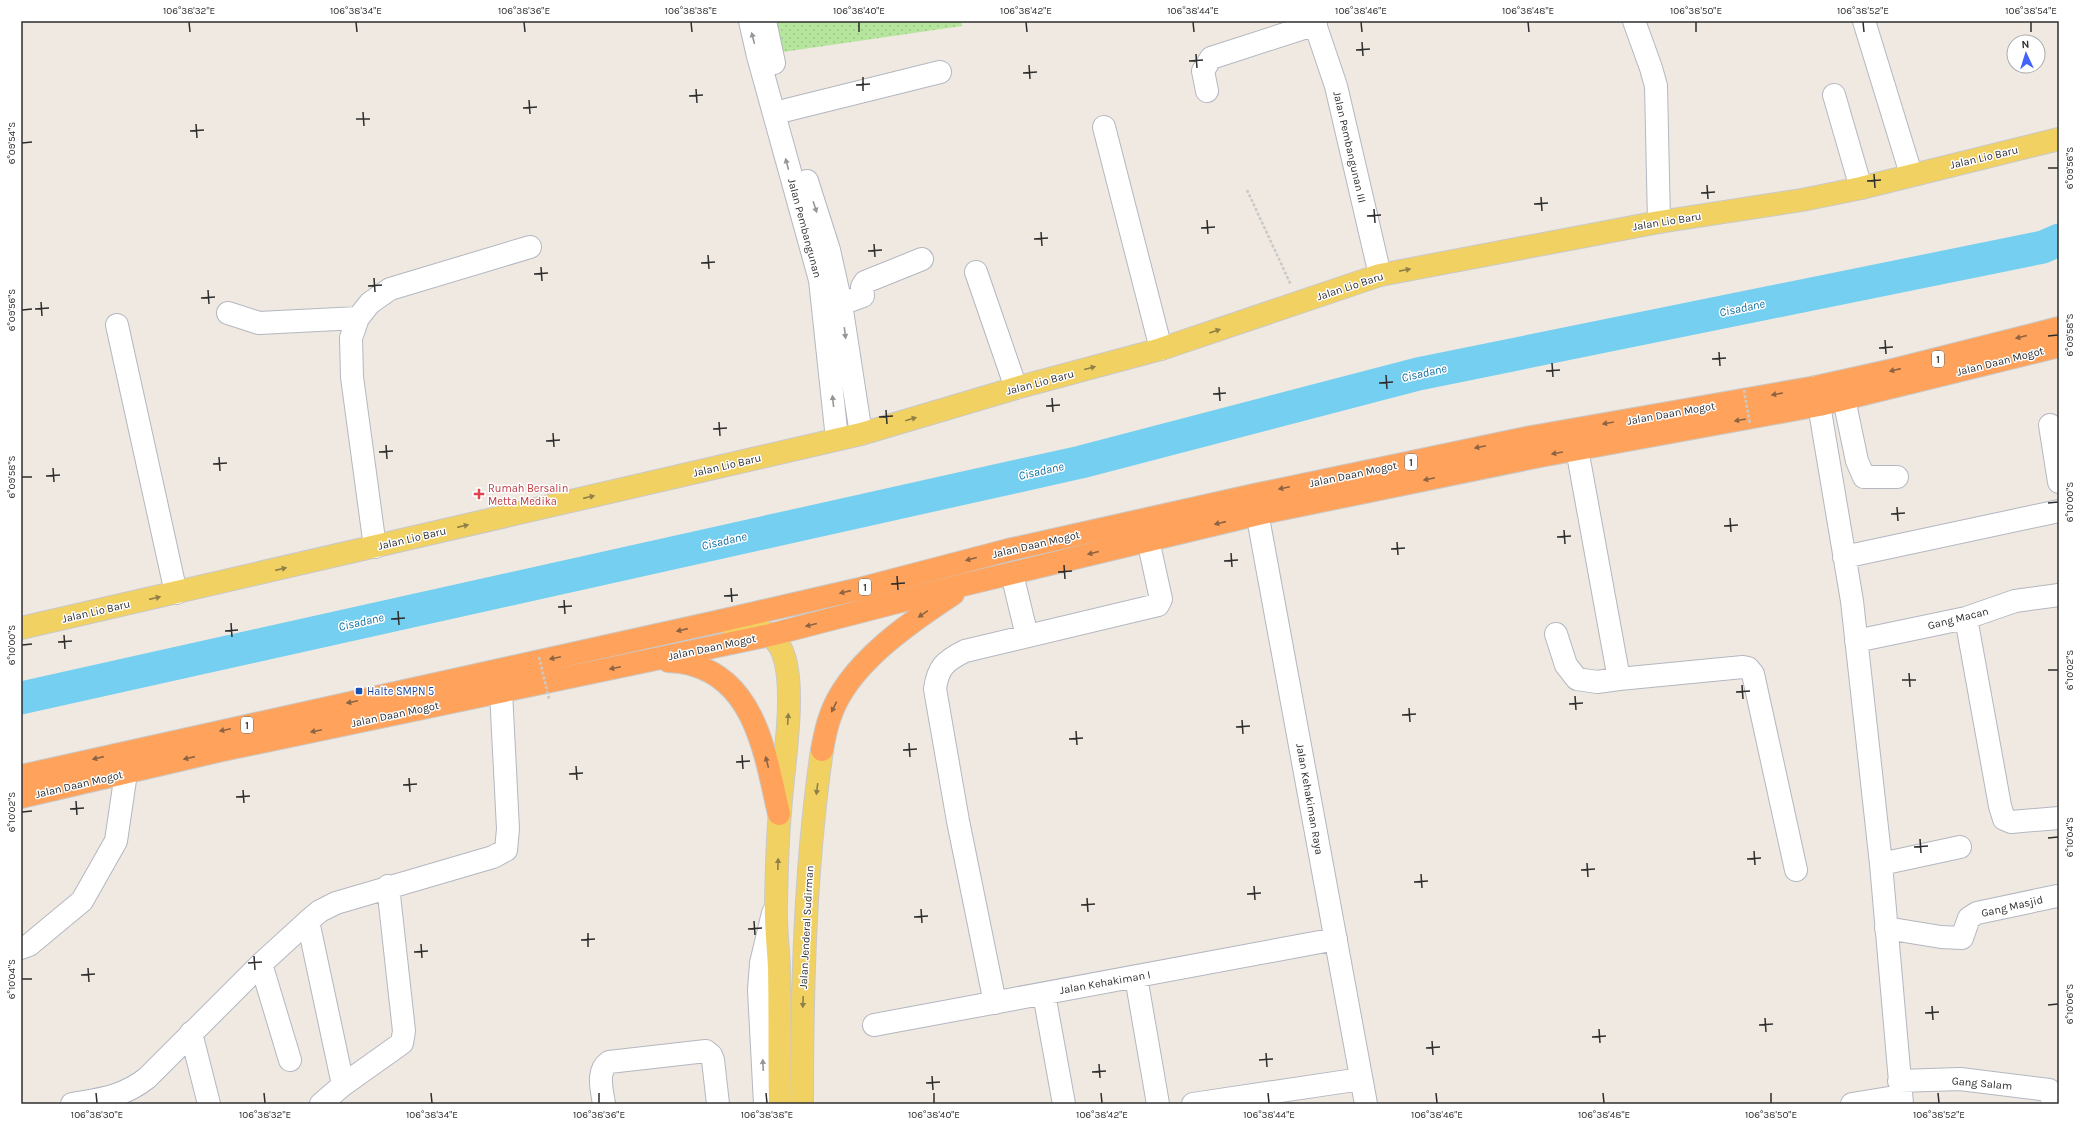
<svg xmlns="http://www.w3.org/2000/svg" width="2080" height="1125" font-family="Karla,sans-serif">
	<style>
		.grass { fill: url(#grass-dots) }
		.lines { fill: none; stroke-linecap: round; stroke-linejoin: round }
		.river { stroke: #75cff0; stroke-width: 33 }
		.minor-casing { stroke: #b4b7c1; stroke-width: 24 }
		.major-casing { stroke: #c9c9c9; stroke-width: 24 }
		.highway-casing { stroke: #c9c9c9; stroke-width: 24 }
		.path { stroke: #c9c9c9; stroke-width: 2.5; stroke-dasharray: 3 2; stroke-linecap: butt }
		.minor { stroke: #fff; stroke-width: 22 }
		.major { stroke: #f2d163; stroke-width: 22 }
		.highway { stroke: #ffa35c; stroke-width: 22 }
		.path-bridge { stroke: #c9c9c9; stroke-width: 2.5; stroke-dasharray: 3 2; stroke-linecap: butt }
		.oneway { fill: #969696 }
		.oneway2 { fill: #908048 }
		.oneway3 { fill: #8c6343 }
		.ticks { fill: none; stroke: #2e2e2e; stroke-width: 1.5 }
		.health-dot { fill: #e0444e; stroke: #fff; stroke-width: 1.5 }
		.transit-dot { fill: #1a4fb4; stroke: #fff; stroke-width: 1.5 }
		.labels { text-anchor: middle; stroke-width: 3; stroke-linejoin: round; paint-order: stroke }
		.shield { fill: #fff; stroke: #6d6d6d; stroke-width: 1 }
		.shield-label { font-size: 10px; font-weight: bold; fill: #2e2e2e }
		.street-label { font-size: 11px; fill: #2e2e2e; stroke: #fff }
		.health-label { font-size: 11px; fill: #be3a42; stroke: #fff; text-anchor: start }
		.transit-label { font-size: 11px; fill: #164399; stroke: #fff; text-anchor: start }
		.water-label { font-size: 12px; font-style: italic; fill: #0d6fa3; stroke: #fff }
		.neatline { fill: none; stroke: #2e2e2e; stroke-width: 1.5 }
		.ticks-label { font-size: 10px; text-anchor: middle; fill: #2e2e2e }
	</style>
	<defs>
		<pattern id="grass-dots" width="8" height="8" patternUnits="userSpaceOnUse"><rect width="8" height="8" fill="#b6e59e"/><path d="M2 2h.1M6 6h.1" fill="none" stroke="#9dc588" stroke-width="1.8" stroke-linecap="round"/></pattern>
	</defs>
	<rect width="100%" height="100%" fill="#efe9e1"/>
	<path class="grass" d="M 743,21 L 961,21 L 962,26 L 748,57 Z"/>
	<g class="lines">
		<path class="river" d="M 21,698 L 1081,462 L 1418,374 L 2043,247 L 2059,240"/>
		<g class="minor-casing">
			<path id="minor" d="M 750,21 L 758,56 L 820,280 L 837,439
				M 765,21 L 774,63
				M 1314,21 L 1336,86 L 1380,275
				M 1634,21 L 1651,68 L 1656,86 L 1659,222
				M 1864,21 L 1911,174
				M 1207,91 L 1203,71 L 1211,58 L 1316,24
				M 1834,95 L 1861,188
				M 787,110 L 940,72
				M 1104,127 L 1161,349
				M 807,181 L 829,250 L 841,304 L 861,434
				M 976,272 L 1016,388
				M 841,304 L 863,296 L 862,287 L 865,282 L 922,259
				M 228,313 L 259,323 L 358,318
				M 117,325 L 176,593
				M 1816,387 L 1852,601 L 1881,864 L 1902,1104
				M 1844,399 L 1857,461 L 1864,477 L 1897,477
				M 2050,425 L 2059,482
				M 1577,449 L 1619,679 L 1743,667 L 1748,668 L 1753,674 L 1796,870
				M 1254,496 L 1366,1104
				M 375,547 L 352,377 L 351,338 L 358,318 L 370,303 L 390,289 L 530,247
				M 1844,557 L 2059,511
				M 1012,574 L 1027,636
				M 1966,618 L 2000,806 L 2004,819 L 2011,822 L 2059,818
				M 1556,634 L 1566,665 L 1577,679 L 1597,682 L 1619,679
				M 1856,641 L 1966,618 L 2015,601 L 2059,595
				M 1881,864 L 1960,847
				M 308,921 L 343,1085 L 402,1043 L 404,1031 L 388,886
				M 1886,928 L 1941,937 L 1962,938 L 1969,918 L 1977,913 L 2057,896
				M 21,948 L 29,945 L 82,901 L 116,841 L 126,773
				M 261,964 L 290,1060
				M 1136,977 L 1158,1104
				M 1044,994 L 1064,1104
				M 995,1003 L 958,821 L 935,689 C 938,667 945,661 965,651 L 1158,605 L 1161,599 L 1148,540
				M 874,1025 L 1336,939
				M 191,1033 L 209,1104
				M 1899,1081 L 1960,1079 L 2049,1090 L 2054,1104
				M 72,1104 C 101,1099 123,1097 147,1078 L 261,964 L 308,921 L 320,911 L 336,903 L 493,857 L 506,850 L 508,829 L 501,692
				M 321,1104 L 343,1085
				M 604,1104 C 602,1090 596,1071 609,1062 L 706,1051 L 711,1055 L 713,1060 L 718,1104
				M 765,1104 L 759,990 L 761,963 L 773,913
				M 1193,1104 L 1361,1079
				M 1852,1104 L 1901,1096"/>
		</g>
		<g class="major-casing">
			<path id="major" d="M 720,621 C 743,624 772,627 782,651 C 798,688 782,771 780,813 C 777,842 777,872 776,901 C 775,923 778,946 779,968 C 780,1013 779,1059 780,1104
				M 21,628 L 861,434 L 1016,388 L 1161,349 L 1380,275 L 1659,222 L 1802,200 L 1861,188 L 2059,139
				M 802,1104 C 802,986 805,867 822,750"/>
		</g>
		<g class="highway-casing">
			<path id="highway" d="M 668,661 C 676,662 685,662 693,665 C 757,683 766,759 779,814
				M 822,750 C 824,739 826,728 830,717 C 847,665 909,623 953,594
				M 21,776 L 720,621 L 859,589 L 1008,550 L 1254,495 L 1531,437 L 1816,387 L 1897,369 L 2059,328
				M 21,797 L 218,751 L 770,635 L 967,584 L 1258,514 L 1540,456 L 1819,405 L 2059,346"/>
		</g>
		<path class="path" d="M 1247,190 L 1291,285"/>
		<use href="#minor" class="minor"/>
		<use href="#major" class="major"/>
		<use href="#highway" class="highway"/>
		<path class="path-bridge" d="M 1744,390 L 1750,424
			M 539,657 L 549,699"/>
	</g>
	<defs><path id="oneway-solid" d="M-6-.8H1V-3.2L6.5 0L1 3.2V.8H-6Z"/></defs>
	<g class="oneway">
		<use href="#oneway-solid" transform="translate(753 38) rotate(-104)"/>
		<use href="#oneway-solid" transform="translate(787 164) rotate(-105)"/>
		<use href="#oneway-solid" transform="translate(815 207) rotate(72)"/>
		<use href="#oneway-solid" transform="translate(845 333) rotate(83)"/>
		<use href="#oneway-solid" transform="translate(833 401) rotate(-96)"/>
		<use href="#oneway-solid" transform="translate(763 1065) rotate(-93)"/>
	</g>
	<g class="oneway2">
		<use href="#oneway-solid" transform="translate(1405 270) rotate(-11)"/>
		<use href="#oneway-solid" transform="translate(1215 331) rotate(-19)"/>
		<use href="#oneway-solid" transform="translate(1090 368) rotate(-15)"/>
		<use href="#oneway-solid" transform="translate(911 419) rotate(-16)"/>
		<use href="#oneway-solid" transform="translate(589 497) rotate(-13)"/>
		<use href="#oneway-solid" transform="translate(463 526) rotate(-13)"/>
		<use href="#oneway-solid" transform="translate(281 569) rotate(-13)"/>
		<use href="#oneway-solid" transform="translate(155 598) rotate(-13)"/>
		<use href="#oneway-solid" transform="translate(788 719) rotate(-86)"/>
		<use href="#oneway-solid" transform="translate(817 789) rotate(97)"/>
		<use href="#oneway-solid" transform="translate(778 864) rotate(-88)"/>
		<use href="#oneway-solid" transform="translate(803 1002) rotate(92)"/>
	</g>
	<g class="oneway3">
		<use href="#oneway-solid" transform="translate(2021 337) rotate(166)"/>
		<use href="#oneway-solid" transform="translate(1895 370) rotate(167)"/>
		<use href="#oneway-solid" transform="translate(1777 394) rotate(170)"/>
		<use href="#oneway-solid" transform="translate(1740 420) rotate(170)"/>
		<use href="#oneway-solid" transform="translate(1608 423) rotate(170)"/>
		<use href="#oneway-solid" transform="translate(1480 447) rotate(168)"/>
		<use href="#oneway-solid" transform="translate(1557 453) rotate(170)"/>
		<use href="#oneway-solid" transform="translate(1429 479) rotate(168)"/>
		<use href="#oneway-solid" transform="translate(1284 488) rotate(168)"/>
		<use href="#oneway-solid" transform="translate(1220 523) rotate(167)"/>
		<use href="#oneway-solid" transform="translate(1093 553) rotate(166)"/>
		<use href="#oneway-solid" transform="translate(971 559) rotate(165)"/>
		<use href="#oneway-solid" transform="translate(845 592) rotate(167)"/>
		<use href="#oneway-solid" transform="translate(923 614) rotate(146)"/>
		<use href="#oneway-solid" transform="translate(811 625) rotate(166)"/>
		<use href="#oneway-solid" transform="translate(682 630) rotate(167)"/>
		<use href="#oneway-solid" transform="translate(555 658) rotate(168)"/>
		<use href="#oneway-solid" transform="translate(615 668) rotate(168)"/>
		<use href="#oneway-solid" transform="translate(352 702) rotate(168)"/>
		<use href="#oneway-solid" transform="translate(834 707) rotate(116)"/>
		<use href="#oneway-solid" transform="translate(225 730) rotate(168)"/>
		<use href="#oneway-solid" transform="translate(316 731) rotate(168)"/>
		<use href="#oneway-solid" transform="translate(98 758) rotate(167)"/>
		<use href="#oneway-solid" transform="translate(189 758) rotate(167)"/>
		<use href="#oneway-solid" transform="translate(767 762) rotate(-104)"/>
	</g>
	<path class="ticks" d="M 189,22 L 190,32M 356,22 L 357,32M 524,22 L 525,32M 691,22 L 692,32M 859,22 L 859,32M 1026,22 L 1027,32M 1193,22 L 1194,32M 1361,22 L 1362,32M 1528,22 L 1529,32M 1696,22 L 1696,32M 1863,22 L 1864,32M 2031,22 L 2031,32M 1362,42 L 1363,56M 1356,50 L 1370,49M 1196,54 L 1197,68M 1189,61 L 1203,60M 1029,65 L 1030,79M 1023,73 L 1037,72M 863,77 L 863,91M 856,85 L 870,84M 696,89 L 697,103M 689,96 L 703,95M 529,100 L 530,114M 523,108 L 537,107M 363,112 L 364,126M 356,119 L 370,119M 196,124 L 197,138M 190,131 L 204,130M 22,143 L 32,142M 2048,168 L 2058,168M 1874,174 L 1875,188M 1867,181 L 1881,180M 1707,185 L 1708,199M 1701,193 L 1715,192M 1541,197 L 1542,211M 1534,204 L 1548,203M 1374,209 L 1375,223M 1367,216 L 1381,215M 1207,220 L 1208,234M 1201,228 L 1215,227M 1041,232 L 1042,246M 1034,239 L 1048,238M 874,244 L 875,257M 868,251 L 882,250M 708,255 L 709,269M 701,263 L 715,262M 541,267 L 542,281M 534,274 L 548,273M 374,278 L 375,292M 368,286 L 382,285M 208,290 L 209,304M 201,298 L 215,297M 41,302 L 42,316M 35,309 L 49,308M 22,310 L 32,309M 2048,336 L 2058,335M 1885,340 L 1886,354M 1879,348 L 1893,347M 1719,352 L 1720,366M 1712,359 L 1726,358M 1552,363 L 1553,377M 1546,371 L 1560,370M 1386,375 L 1387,389M 1379,383 L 1393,382M 1219,387 L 1220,401M 1213,394 L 1226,393M 1052,398 L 1053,412M 1046,406 L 1060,405M 886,410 L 887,424M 879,417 L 893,416M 719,422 L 720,436M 713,429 L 727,428M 553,433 L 554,447M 546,441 L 560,440M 386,445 L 387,459M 379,452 L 393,451M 219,457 L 220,471M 213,464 L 227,463M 53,468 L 54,482M 46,476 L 60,475M 22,477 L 32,477M 2048,503 L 2058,502M 1897,507 L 1898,521M 1891,514 L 1905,513M 1730,518 L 1731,532M 1724,526 L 1738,525M 1564,530 L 1565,544M 1557,537 L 1571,536M 1397,542 L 1398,555M 1391,549 L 1405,548M 1231,553 L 1232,567M 1224,561 L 1238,560M 1064,565 L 1065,579M 1058,572 L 1072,571M 897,576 L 898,590M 891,584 L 905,583M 731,588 L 732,602M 724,596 L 738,595M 564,600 L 565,614M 558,607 L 572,606M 398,611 L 399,625M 391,619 L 405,618M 231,623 L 232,637M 225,631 L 238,630M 64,635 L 65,649M 58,642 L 72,641M 22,645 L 32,644M 2048,670 L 2058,670M 1909,673 L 1910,687M 1902,680 L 1916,680M 1742,685 L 1743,699M 1736,692 L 1750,691M 1575,696 L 1576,710M 1569,704 L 1583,703M 1409,708 L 1410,722M 1402,715 L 1416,714M 1242,720 L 1243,734M 1236,727 L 1250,726M 1076,731 L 1077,745M 1069,739 L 1083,738M 909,743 L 910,757M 903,750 L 917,749M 742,755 L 743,769M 736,762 L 750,761M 576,766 L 577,780M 569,774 L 583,773M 409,778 L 410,792M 403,785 L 417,784M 243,790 L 244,803M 236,797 L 250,796M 76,801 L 77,815M 70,809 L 84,808M 22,812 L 32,811M 2048,838 L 2058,837M 1920,839 L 1921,853M 1914,847 L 1928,846M 1754,851 L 1755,865M 1747,859 L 1761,858M 1587,863 L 1588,877M 1581,870 L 1595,869M 1421,874 L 1422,888M 1414,882 L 1428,881M 1254,886 L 1255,900M 1247,894 L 1261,893M 1087,898 L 1088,912M 1081,905 L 1095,904M 921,909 L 922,923M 914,917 L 928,916M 754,921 L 755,935M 748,929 L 762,928M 588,933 L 588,947M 581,940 L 595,939M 421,944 L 422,958M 414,952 L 428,951M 254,956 L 255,970M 248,963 L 262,962M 88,968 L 89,982M 81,975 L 95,974M 22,979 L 32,979M 2048,1005 L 2058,1004M 1932,1006 L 1933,1020M 1925,1013 L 1939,1012M 1765,1018 L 1766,1032M 1759,1025 L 1773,1024M 1599,1029 L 1600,1043M 1592,1037 L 1606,1036M 1432,1041 L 1433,1055M 1426,1048 L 1440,1047M 1266,1053 L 1267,1067M 1259,1060 L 1273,1059M 1099,1064 L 1100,1078M 1092,1072 L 1106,1071M 932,1076 L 933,1090M 926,1083 L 940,1082M 96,1093 L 97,1103M 264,1093 L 265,1103M 431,1093 L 432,1103M 599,1093 L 599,1103M 766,1093 L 767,1103M 934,1093 L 934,1103M 1101,1093 L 1102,1103M 1268,1093 L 1269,1103M 1436,1093 L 1437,1103M 1603,1093 L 1604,1103M 1771,1093 L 1771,1103M 1938,1093 L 1939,1103"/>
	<path class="health-dot" d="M477 488h4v4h4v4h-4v4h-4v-4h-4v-4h4z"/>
	<rect class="transit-dot" x="355" y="687" width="8" height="8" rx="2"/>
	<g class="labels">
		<g class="shield">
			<rect x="1932" y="351" width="12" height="16" rx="3"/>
			<rect x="1405" y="454" width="12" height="16" rx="3"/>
			<rect x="859" y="579" width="12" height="16" rx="3"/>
			<rect x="241" y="717" width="12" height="16" rx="3"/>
		</g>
		<g class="shield-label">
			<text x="1938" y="363">1</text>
			<text x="1411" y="466">1</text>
			<text x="865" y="591">1</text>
			<text x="247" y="729">1</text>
		</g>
		<g class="street-label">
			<text transform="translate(1350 147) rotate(77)" y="4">Jalan Pembangunan III</text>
			<text transform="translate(1984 157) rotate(-13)" y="4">Jalan Lio Baru</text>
			<text transform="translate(1667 221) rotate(-9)" y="4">Jalan Lio Baru</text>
			<text transform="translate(805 228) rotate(75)" y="4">Jalan Pembangunan</text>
			<text transform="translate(1350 286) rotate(-18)" y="4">Jalan Lio Baru</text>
			<text transform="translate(2000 361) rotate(-14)" y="4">Jalan Daan Mogot</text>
			<text transform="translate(1040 382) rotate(-15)" y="4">Jalan Lio Baru</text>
			<text transform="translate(1671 413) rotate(-10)" y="4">Jalan Daan Mogot</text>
			<text transform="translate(727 465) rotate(-13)" y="4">Jalan Lio Baru</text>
			<text transform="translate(1353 474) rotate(-12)" y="4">Jalan Daan Mogot</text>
			<text transform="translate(412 538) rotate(-13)" y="4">Jalan Lio Baru</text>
			<text transform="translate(1036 544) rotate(-13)" y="4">Jalan Daan Mogot</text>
			<text transform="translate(96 611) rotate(-13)" y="4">Jalan Lio Baru</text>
			<text transform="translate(1958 618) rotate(-14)" y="4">Gang Macan</text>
			<text transform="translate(712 647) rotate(-12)" y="4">Jalan Daan Mogot</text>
			<text transform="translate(395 714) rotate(-12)" y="4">Jalan Daan Mogot</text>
			<text transform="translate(79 784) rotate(-13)" y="4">Jalan Daan Mogot</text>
			<text transform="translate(1310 799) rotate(80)" y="4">Jalan Kehakiman Raya</text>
			<text transform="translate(2012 906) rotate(-13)" y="4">Gang Masjid</text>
			<text transform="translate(806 927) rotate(-87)" y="4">Jalan Jenderal Sudirman</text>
			<text transform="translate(1105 982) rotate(-10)" y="4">Jalan Kehakiman I</text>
			<text transform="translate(1982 1083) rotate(5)" y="4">Gang Salam</text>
		</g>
		<g class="health-label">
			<text x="488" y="492">Rumah Bersalin<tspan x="488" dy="13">Metta Medika</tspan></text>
		</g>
		<g class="transit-label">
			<text x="367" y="695">Halte SMPN 5</text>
		</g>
		<g class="water-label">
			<text transform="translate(1742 308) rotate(-12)" y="4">Cisadane</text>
			<text transform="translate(1424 373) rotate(-13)" y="4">Cisadane</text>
			<text transform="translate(1041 471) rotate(-13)" y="4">Cisadane</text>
			<text transform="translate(724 541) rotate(-13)" y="4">Cisadane</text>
			<text transform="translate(361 622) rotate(-13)" y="4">Cisadane</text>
		</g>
	</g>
	<rect width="2080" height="1125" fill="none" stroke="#ffffff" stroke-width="44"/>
	<g transform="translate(2026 54) rotate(356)"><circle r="19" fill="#ffffff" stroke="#ababab"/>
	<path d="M0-3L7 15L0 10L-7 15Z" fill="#4264fb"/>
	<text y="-6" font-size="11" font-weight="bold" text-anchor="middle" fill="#2e2e2e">N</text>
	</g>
	<rect x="22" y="22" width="2036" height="1081" class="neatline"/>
	<g class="ticks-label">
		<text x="189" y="14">106°38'32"E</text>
		<text x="356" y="14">106°38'34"E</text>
		<text x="524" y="14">106°38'36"E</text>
		<text x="691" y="14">106°38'38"E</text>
		<text x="859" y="14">106°38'40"E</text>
		<text x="1026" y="14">106°38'42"E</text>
		<text x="1193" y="14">106°38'44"E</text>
		<text x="1361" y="14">106°38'46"E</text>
		<text x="1528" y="14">106°38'48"E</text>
		<text x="1696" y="14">106°38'50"E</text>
		<text x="1863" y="14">106°38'52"E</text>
		<text x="2031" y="14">106°38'54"E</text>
		<text transform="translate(11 143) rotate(-90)" y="4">6°09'54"S</text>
		<text transform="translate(2069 168) rotate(-90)" y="4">6°09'56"S</text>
		<text transform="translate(11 310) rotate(-90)" y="4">6°09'56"S</text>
		<text transform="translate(2069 335) rotate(-90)" y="4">6°09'58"S</text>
		<text transform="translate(11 477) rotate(-90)" y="4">6°09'58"S</text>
		<text transform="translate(2069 502) rotate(-90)" y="4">6°10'00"S</text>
		<text transform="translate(11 645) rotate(-90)" y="4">6°10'00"S</text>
		<text transform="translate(2069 670) rotate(-90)" y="4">6°10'02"S</text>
		<text transform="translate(11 812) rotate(-90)" y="4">6°10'02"S</text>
		<text transform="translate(2069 837) rotate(-90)" y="4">6°10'04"S</text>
		<text transform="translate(11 979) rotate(-90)" y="4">6°10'04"S</text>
		<text transform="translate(2069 1004) rotate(-90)" y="4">6°10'06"S</text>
		<text x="97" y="1118">106°38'30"E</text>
		<text x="265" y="1118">106°38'32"E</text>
		<text x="432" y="1118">106°38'34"E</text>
		<text x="599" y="1118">106°38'36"E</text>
		<text x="767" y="1118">106°38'38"E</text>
		<text x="934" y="1118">106°38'40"E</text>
		<text x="1102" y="1118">106°38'42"E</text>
		<text x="1269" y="1118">106°38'44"E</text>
		<text x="1437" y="1118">106°38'46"E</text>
		<text x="1604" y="1118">106°38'48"E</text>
		<text x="1771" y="1118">106°38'50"E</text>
		<text x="1939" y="1118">106°38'52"E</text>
	</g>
</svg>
